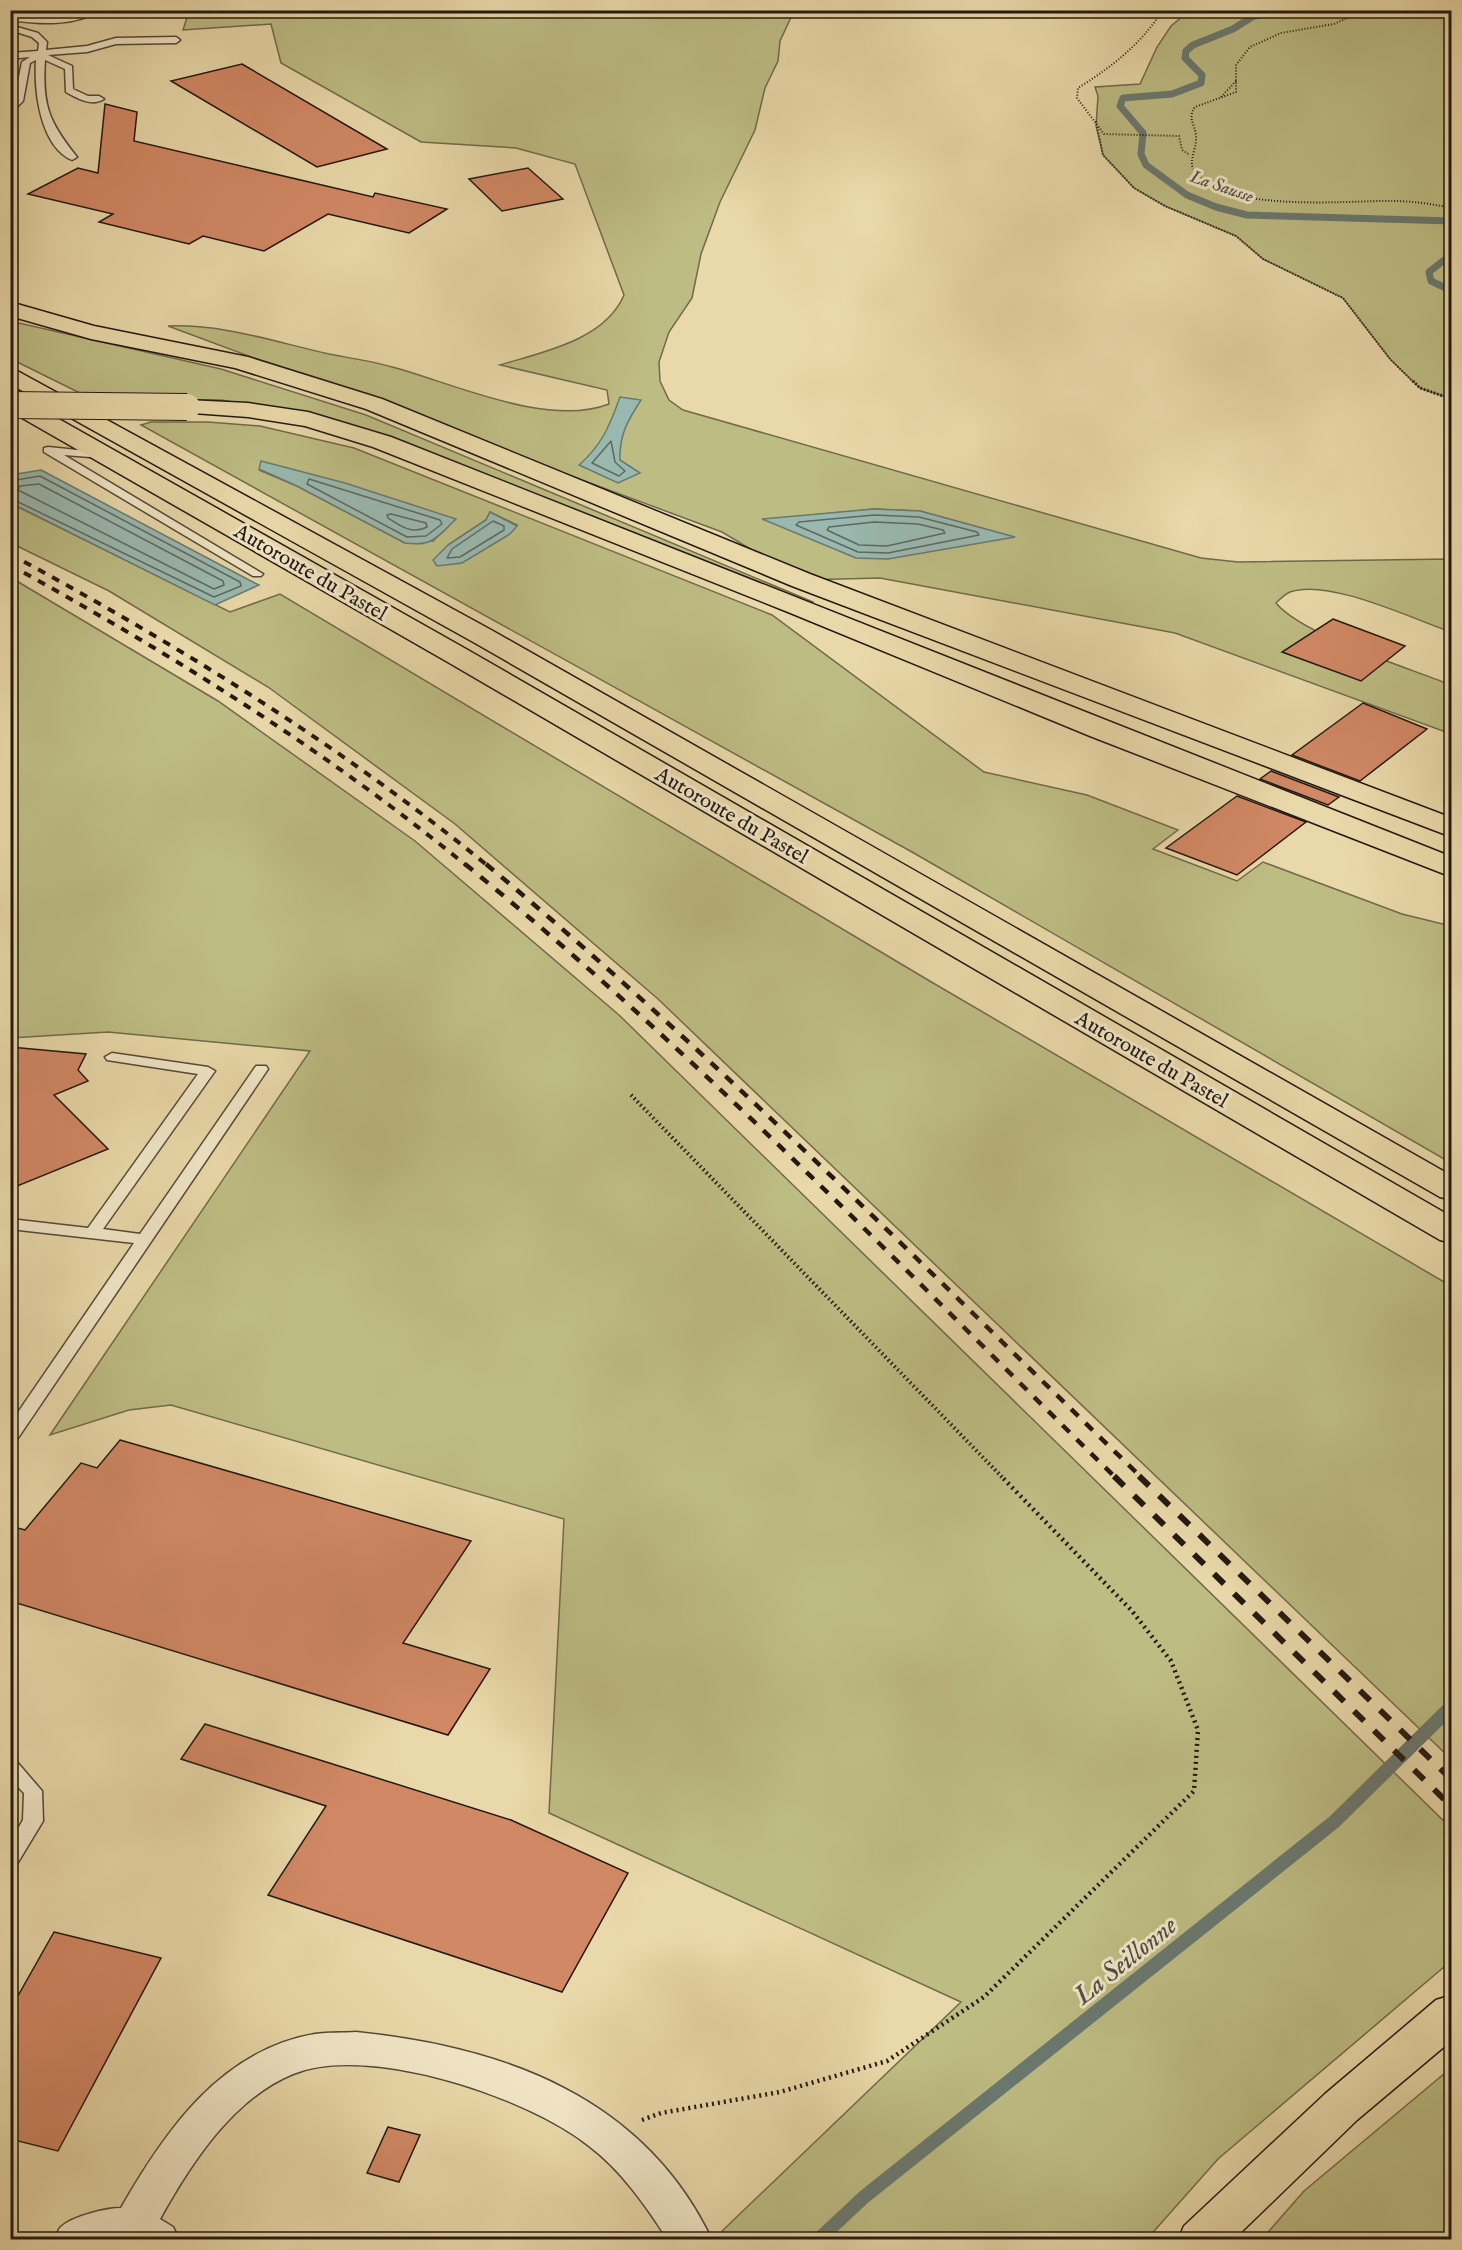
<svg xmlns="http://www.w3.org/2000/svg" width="1462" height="2250" font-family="'IM FELL English',serif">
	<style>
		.green { fill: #bdbc83; stroke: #706a4a; stroke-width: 1.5; fill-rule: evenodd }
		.water { fill: #99b9b0; stroke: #6a7970; stroke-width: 1.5 }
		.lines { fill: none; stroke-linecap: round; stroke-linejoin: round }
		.shore { stroke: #5e6860; stroke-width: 1.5 }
		.stream-far1 { stroke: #6a7970; stroke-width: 7 }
		.stream { stroke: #6a7970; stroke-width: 14 }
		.building { fill: #d18865; stroke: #231811; stroke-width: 1.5 }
		.lane-casing { stroke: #544837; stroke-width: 3 }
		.street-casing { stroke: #544837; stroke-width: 3 }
		.primary-casing { stroke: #231811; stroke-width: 3 }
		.highway-casing { stroke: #231811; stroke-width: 3 }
		.path-far3 { stroke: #231811; stroke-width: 2; stroke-dasharray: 1 2; stroke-linecap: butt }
		.path-far2 { stroke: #231811; stroke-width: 3; stroke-dasharray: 1.5 2; stroke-linecap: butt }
		.path-far1 { stroke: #231811; stroke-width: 4; stroke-dasharray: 1.5 3; stroke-linecap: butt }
		.path { stroke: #231811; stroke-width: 4.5; stroke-dasharray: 2 4; stroke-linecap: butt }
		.lane { fill: #f1e6c7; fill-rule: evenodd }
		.street { fill: #f1e6c7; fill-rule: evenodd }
		.primary { fill: #e9d8a9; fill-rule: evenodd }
		.highway { fill: #e9d8a9; fill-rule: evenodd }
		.rail-far2 { stroke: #231811; stroke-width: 4; stroke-dasharray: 8 8; stroke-linecap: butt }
		.rail-far1 { stroke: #231811; stroke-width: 4.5; stroke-dasharray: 10 10; stroke-linecap: butt }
		.rail { stroke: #231811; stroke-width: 6; stroke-dasharray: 14 14; stroke-linecap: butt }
		.highway-bridge-casing { stroke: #231811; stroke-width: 28; stroke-linecap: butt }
		.highway-bridge { stroke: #e9d8a9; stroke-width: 26 }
		.labels { text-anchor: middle; stroke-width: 6; stroke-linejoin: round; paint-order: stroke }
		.far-water-label { font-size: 18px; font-style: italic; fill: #4c5049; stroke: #f1e6c7 }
		.street-label { font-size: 21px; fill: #231811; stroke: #f1e6c7 }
		.near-water-label { font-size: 27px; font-style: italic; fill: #4c5049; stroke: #f1e6c7 }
	</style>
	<rect width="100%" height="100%" fill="#e9d8a9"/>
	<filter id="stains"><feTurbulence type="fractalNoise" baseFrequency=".00333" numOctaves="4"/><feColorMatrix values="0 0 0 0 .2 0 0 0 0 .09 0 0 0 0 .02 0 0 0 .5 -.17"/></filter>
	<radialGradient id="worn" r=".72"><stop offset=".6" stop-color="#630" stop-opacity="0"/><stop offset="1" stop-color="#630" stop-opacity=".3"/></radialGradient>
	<path class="green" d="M 248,10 L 794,11 L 780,41 L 778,61 L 765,88 L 755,130 L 720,202 L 701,254 L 692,298 L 669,332 L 659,362 L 660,381 L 669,400 L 683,410 L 1201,558 L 1238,562 L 1451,559 L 1451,632 C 1413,619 1328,578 1290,592 C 1285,594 1280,599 1276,603 C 1302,635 1409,668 1451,685 L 1451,734 L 1175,633 L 880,578 L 802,580 L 722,532 L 168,326 C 224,324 275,342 329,354 C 350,358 371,361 392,367 C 453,383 547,428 609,404 L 607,390 L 500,365 C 543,352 605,340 624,295 L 575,164 L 516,148 L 421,142 L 281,63 L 271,24 L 183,30 L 189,11 L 222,11 L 224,13 ZM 874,509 L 920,511 L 1013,537 L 764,520 Z
		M 1189,11 L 1451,11 L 1451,399 L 1420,388 L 1390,359 L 1343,298 L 1263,259 L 1236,236 L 1165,206 L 1134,188 L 1103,155 L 1096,126 L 1098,96 L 1095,87 L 1140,84 L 1157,47 L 1171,26 Z
		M 10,321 L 221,369 L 366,415 L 813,602 L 811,604 L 346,424 L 222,400 L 92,399 L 11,359 Z
		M 151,422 L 208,422 L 260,426 L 354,448 L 772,615 L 984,772 L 1087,795 L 1178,830 L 1153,849 L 1237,881 L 1263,862 L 1402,914 L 1451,926 L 1451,1163 L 912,852 L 141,425 ZM 259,470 L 398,502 L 455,519 L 433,541 L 405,543 L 297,486 ZM 490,512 L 517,525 L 448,545 L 486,520 Z
		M 10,503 L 230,612 L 280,594 L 928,980 L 1451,1286 L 1451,1759 L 658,999 L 455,824 L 268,687 L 109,591 L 11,543 Z
		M 10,577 L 218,701 L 415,841 L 619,1015 L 1451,1828 L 1451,1961 L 1218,2159 L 1147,2239 L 728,2239 L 722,2231 L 961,2002 L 549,1813 L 564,1519 L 171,1405 L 129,1410 L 50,1435 L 310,1051 L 108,1032 L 11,1038 Z
		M 1451,2068 L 1451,2239 L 1262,2239 L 1304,2191 Z"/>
	<path class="water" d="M 620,397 L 641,400 C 628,420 619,435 620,460 L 640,473 L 618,483 L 579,465 C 602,445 610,425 620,397 Z
		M 261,461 L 345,483 L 456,519 C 437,537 433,547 405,543 L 297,486 L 259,469 Z
		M 41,470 L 249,580 L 259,585 L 215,605 L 11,503 L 11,475 Z
		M 874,509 L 920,511 L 1015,537 L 888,559 L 856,558 L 762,519 Z
		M 490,512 L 517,526 L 510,534 L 462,563 L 437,566 L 433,560 L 448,545 L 486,520 Z"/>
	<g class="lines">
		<path class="shore" d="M 611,441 L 615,462 L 625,471 L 619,476 L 592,463 Z
			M 309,479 L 440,520 L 442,524 L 426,536 L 407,537 L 307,484 Z
			M 10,481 L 40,476 L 240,582 L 241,586 L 214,597 L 10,498
			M 39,484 L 223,581 L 224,585 L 214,589 L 18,490 L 20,486 Z
			M 391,514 L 426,523 L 427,527 C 413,535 400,526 388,518 L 387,515 Z
			M 874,515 L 919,517 L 977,532 L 979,535 L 888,553 L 858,552 L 796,525 L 799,522 Z
			M 493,521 L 504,526 L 504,530 L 460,557 L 447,558 L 452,549 Z
			M 874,522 L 918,524 L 943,530 L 945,533 L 887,546 L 859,545 L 827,530 L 829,527 Z"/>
		<path class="stream-far1" d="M 1316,10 L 1270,12 L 1252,17 L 1233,29 L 1193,45 L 1186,51 L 1185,58 L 1202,75 L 1201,83 L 1172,94 L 1123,98 L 1120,106 L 1143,133 L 1141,154 L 1146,165 L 1187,195 L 1216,207 L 1247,215 L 1452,221
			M 1452,254 L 1429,272 L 1431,281 L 1452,291
			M 1452,349 L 1452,361"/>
		<path class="stream" d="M 818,2240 L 864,2197 L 1334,1822 L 1452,1706"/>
	</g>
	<path class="building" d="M 242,64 L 387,149 L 317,167 L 171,81 Z
		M 105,104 L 137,112 L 134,141 L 373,197 L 375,193 L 447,209 L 409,233 L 328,214 L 264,251 L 203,236 L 189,244 L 99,222 L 113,214 L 28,194 L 78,168 L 98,173 Z
		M 528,168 L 563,199 L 502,211 L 469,179 Z
		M 1333,619 L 1405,646 L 1361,681 L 1282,652 Z
		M 1363,703 L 1427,729 L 1360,781 L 1292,755 Z
		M 1271,771 L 1339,797 L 1328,805 L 1260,779 Z
		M 1237,796 L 1306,822 L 1237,875 L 1166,848 Z
		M 10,1047 L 86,1054 L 78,1070 L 88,1081 L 54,1095 L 108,1149 L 10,1189 Z
		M 120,1440 L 471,1541 L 403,1643 L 490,1669 L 448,1735 L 10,1601 L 10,1526 L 25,1530 L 81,1463 L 97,1468 Z
		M 205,1724 L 511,1820 L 628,1873 L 562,1992 L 268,1895 L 326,1806 L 181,1759 Z
		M 54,1932 L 161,1958 L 58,2151 L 10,2139 L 10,2010 Z
		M 388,2127 L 420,2135 L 399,2182 L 367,2173 Z"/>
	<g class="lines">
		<g class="lane-casing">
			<path id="lane" d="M 88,10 L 100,10 C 75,27 39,24 10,20 L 11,15 L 55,17 Z
				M 10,25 L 38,33 L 47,42 L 46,50 L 87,46 L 116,38 L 176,37 L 180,40 L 176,43 L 116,44 L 87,52 L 48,55 L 72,66 L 73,89 L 88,96 L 99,96 L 104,99 C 91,107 77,98 66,92 L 65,69 L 45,60 C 42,106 49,122 77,157 L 72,160 C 40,146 34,91 36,60 L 30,63 L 23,101 L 10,114 L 10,104 L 14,101 L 22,62 L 30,57 L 10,59 L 10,53 L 38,51 L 39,43 L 32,37 L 10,30 Z
				M 48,447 L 107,453 L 109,455 L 103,458 L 64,455 L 263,574 L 261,576 L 253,576 L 44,452 L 44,448 Z
				M 112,1053 L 208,1067 L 215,1071 L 103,1229 L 140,1234 L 256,1066 L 266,1066 L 268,1069 L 16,1441 L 10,1443 L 10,1424 L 134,1243 L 10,1229 L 10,1219 L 88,1228 L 198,1074 L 107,1060 L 105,1057 Z
				M 10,1760 L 17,1762 L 42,1791 L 43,1821 L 17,1864 L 10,1866 L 10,1842 L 23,1820 L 24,1793 L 10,1779 Z"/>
		</g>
		<g class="street-casing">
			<path id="street" d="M 10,10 L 17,10 L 19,19 L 10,24 Z
				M 356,2032 C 504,2047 644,2097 712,2240 L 668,2240 C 646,2206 621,2170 589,2146 C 528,2097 368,2043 293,2074 C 232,2099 190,2165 160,2219 L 173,2227 L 179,2240 L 55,2240 C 57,2236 58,2229 61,2227 C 72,2216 107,2208 121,2208 C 165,2131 221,2050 315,2034 C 328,2032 343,2033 356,2032 Z"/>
		</g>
		<g class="primary-casing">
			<path id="primary" d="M 1452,1995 L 1452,2040 L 1357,2120 L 1233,2240 L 1178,2240 L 1184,2226 L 1325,2094 L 1436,2000 Z"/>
		</g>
		<g class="highway-casing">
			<path id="highway" d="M 10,302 L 94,326 L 248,357 L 382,399 L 810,574 L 1452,818 L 1452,837 L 792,586 L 366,409 L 235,368 L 91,339 L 10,316 Z
				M 10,367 L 493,631 L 1452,1176 L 1452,1200 L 1440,1197 L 475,643 L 10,384 Z
				M 10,394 L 18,396 L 466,649 L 1452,1217 L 1452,1243 L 1440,1240 L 446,661 L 10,411 Z
				M 187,400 L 248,403 L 308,412 L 391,437 L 1452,857 L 1452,877 L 1090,736 L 788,612 L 373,447 L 305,426 L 248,417 L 179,412 L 175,407 L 179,402 Z"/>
		</g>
		<path class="path-far3" d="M 1163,10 C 1140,45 1113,66 1078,88 L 1077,98 L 1104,134 L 1179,136 L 1182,150 L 1190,155
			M 1365,10 L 1334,24 L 1281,33 L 1250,47 L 1236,65 L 1236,92 L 1195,107 C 1187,118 1195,124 1196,136 C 1197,146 1191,156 1192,166 C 1214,215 1348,200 1393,201 C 1413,201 1432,204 1452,208
			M 1221,97 L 1237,80
			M 1096,121 L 1103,155 L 1134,188 L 1165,206 L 1236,236 L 1263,259 L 1343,298 L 1390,359 L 1414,383"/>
		<path class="path-far2" d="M 1413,381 L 1420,388 L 1452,399"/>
		<path class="path-far1" d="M 631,1095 L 1002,1477"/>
		<path class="path" d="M 642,2120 L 661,2113 L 780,2092 L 887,2061 L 984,1997 L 1194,1791 L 1198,1730 L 1171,1661 L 1132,1611 L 1001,1476"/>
		<use href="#lane" class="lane"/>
		<use href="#street" class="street"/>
		<use href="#primary" class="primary"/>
		<use href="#highway" class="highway"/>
		<path class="rail-far2" d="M 10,554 C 178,645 340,745 488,866
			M 10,565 C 170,653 325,750 467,866"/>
		<path class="rail-far1" d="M 465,864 C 696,1052 903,1269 1115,1477
			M 486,864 C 716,1056 926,1269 1141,1477"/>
		<path class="rail" d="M 1114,1476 L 1452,1807
			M 1139,1476 L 1452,1780"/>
		<g class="highway-bridge-casing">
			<path id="highway-bridge" d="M 10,405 L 187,407"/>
		</g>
		<use href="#highway-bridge" class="highway-bridge"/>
	</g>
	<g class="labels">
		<g class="far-water-label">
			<text transform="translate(1222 186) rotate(19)" y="6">La Sausse</text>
		</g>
		<g class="street-label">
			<text transform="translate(311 572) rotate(30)" y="7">Autoroute du Pastel</text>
			<text transform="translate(732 815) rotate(30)" y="7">Autoroute du Pastel</text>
			<text transform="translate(1152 1059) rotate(30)" y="7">Autoroute du Pastel</text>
		</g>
		<g class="near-water-label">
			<text transform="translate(1125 1960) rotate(-39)" y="9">La Seillonne</text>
		</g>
	</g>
	<rect width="1462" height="2250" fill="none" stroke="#e9d8a9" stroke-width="36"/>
	<rect x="12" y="12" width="1438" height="2226" fill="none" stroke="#231811" stroke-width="3"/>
	<rect x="18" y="18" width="1426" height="2214" fill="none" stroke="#231811" stroke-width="1.5"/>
	<rect width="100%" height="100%" filter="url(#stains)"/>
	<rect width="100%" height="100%" fill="url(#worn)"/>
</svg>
